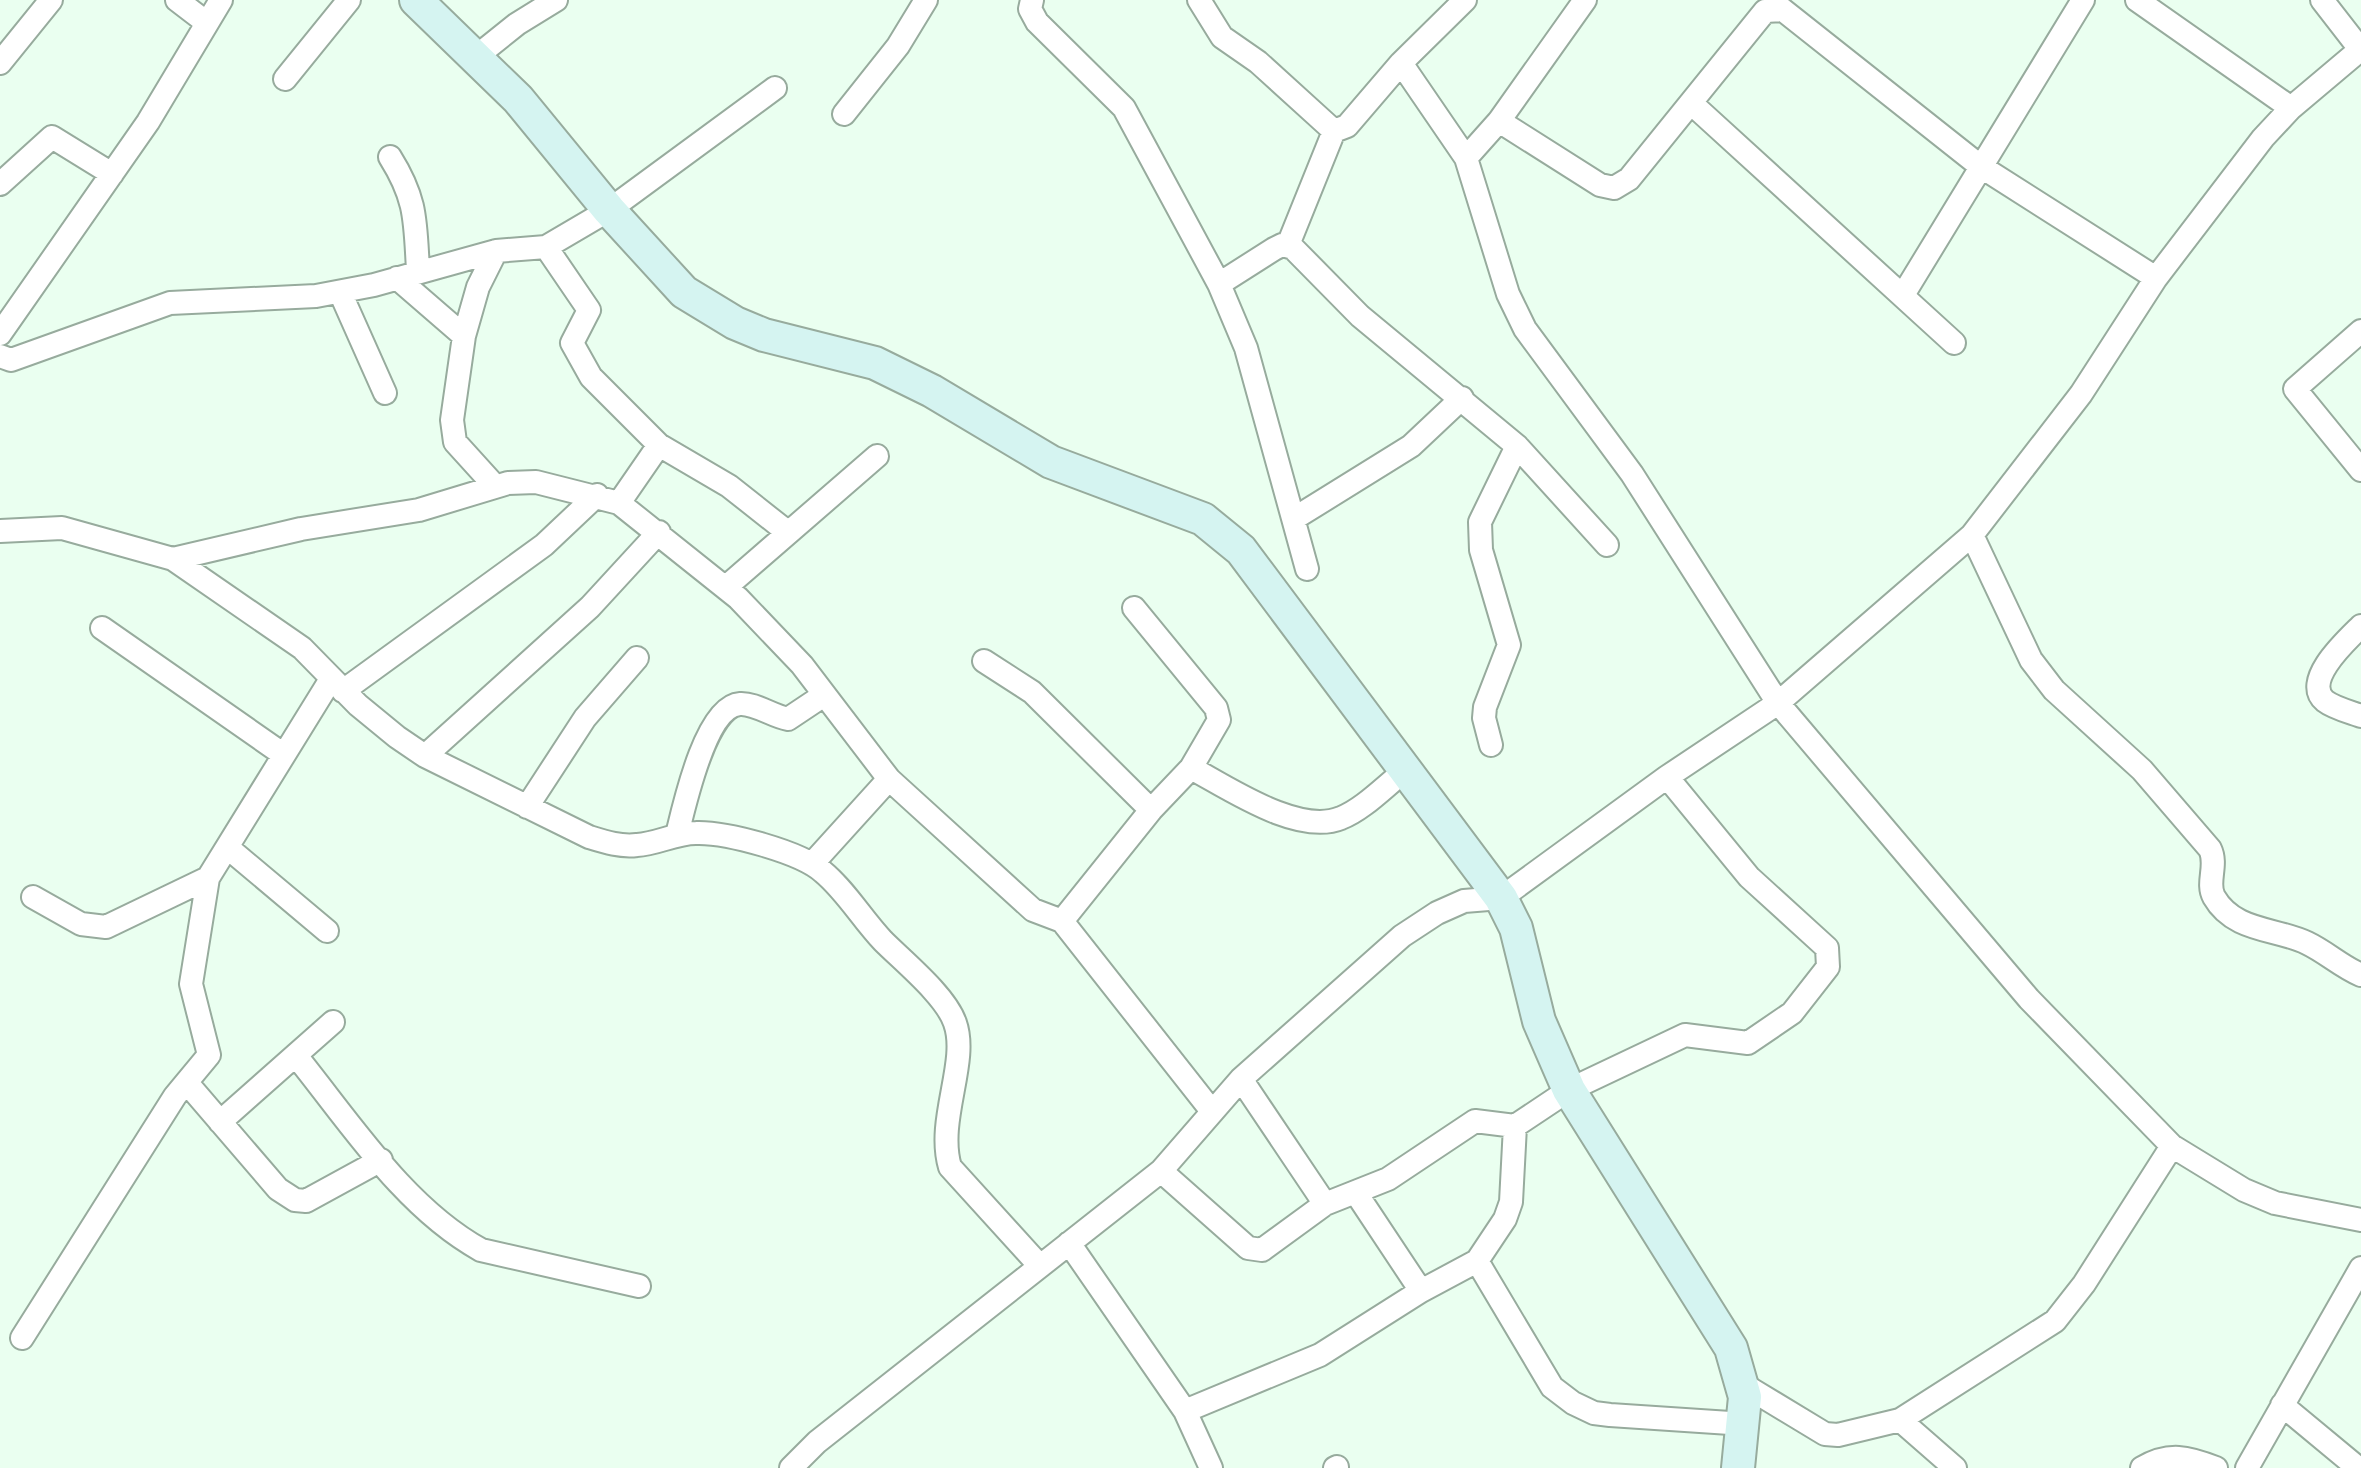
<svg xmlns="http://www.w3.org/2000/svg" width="2361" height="1468" font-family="Helvetica,sans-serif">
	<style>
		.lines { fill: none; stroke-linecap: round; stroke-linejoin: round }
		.street-casing { stroke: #97ab9d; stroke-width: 26 }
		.secondary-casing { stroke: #97ab9d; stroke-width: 36 }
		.street { stroke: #fff; stroke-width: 22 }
		.secondary { stroke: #d5f4f1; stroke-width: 32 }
	</style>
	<rect width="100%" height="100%" fill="#eafff0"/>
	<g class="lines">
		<g class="street-casing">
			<path id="street" d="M 177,0 L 207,23
				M 1032,0 L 1030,9 L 1037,22 L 1124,108 L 1219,284 L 1246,348 L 1307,569
				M 1199,0 L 1222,37 L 1258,62 L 1334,131 L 1347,126 L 1401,63 L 1465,0
				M 2137,0 L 2291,108
				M 2322,0 L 2360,49
				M 477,56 L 517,24 L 556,0
				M 0,63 L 51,0
				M 1401,63 L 1466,158 L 1508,294 L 1525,329 L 1632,474 L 1778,703 L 2029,999 L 2172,1146 L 2244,1190 L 2275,1203 L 2361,1220
				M 285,79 L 349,0
				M 1691,103 L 1954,343
				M 844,114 L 898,46 L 926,0
				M 1499,121 L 1600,185 L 1614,188 L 1629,179 L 1765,11 L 1783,10 L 1980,166 L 2156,278
				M 390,157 C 417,200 415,221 418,270
				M 1466,158 L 1499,121 L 1585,0
				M 0,184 L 52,137 L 112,174
				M 1288,245 L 1334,131
				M 546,247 L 589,310 L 572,343 L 591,377 L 659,445 L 729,486 L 786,531
				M 397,278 L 464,336
				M 1219,284 L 1274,249 L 1282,245 L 1293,248 L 1360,316 L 1517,446 L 1607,545
				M 340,292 L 385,393
				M 1903,295 L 2083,0
				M 2361,331 L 2295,389 L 2361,470
				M 0,334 L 148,122 L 221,0
				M 0,356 L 11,360 L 170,303 L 316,296 L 374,285 L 496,251 L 546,247 L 609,210 L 775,88
				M 494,485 L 455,442 L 452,420 L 464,336 L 478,287 L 496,251
				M 619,503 L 659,445
				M 1295,518 L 1411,446 L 1462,398
				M 0,531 L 62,528 L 173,559 L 301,529 L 419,510 L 508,483 L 536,482 L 619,503 L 738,598 L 802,665 L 889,779 L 1033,910 L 1062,921 L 1211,1110
				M 1972,535 L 2031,660 L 2054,690 L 2142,770 L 2210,849 C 2218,865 2206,883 2214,897 C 2234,932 2276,928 2307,943 C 2326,952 2342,967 2361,975
				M 173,559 L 302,648 L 358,705 L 397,737 L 425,756 L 589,837 C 605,842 620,847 637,845 C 657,844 675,833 696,833 C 726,832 801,852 823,872 C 846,891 862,919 883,941 C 904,962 946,996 955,1023 C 969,1062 936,1120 950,1167 L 1039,1265
				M 726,587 L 877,456
				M 2361,626 C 2348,639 2301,681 2325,701 C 2334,708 2350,712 2361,716
				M 102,628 L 284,755
				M 984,661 L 1032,692 L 1151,810
				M 343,691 L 544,545 L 597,495
				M 1491,745 L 1484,718 L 1485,707 L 1509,645 L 1481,550 L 1480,522 L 1517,446
				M 425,756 L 590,607 L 659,532
				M 1191,768 C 1227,787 1298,836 1341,818 C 1364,809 1386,785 1406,770
				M 527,807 L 585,718 L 637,658
				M 677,835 C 684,806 706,706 740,704 C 755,703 772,716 788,719 L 824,695
				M 227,847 L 327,931
				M 812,864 L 889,779
				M 33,897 L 81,924 L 106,927 L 208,878
				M 1062,921 L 1151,810 L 1191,768 L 1219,720 L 1216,708 L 1134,608
				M 297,1057 C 351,1124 405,1208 481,1250 L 639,1286
				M 1241,1079 L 1325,1204
				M 187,1083 L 278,1189 L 295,1200 L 306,1201 L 381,1160
				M 220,1122 L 333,1022
				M 1161,1171 L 1248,1248 L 1262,1250 L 1325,1204 L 1388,1179 L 1475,1121 L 1515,1126 L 1569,1090 L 1685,1035 L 1748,1043 L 1792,1013 L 1828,967 L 1827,948 L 1749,877 L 1667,777
				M 1356,1193 L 1421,1291
				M 1069,1243 L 1185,1411 L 1211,1468
				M 1477,1261 L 1552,1387 L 1573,1403 L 1594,1413 L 1610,1415 L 1745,1424
				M 22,1338 L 175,1096 L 209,1055 L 191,984 L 208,878 L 331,679
				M 1744,1385 L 1825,1434 L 1838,1435 L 1900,1420 L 2055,1321 L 2084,1284 L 2172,1146
				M 2282,1405 L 2358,1468
				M 1185,1411 L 1320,1355 L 1421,1291 L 1477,1261 L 1505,1219 L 1511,1202 L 1515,1126
				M 1900,1420 L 1955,1468
				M 791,1468 L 817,1442 L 1161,1171 L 1241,1079 L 1402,936 L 1437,913 L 1464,901 L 1501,898 L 1667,777 L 1778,703 L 1972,535 L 2081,394 L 2156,278 L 2263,138 L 2291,108 L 2361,49
				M 1335,1468 L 1337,1467
				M 2142,1468 C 2169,1452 2188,1457 2216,1468
				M 2247,1468 L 2361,1268"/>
		</g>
		<g class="secondary-casing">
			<path id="secondary" d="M 416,0 L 518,99 L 609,210 L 684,292 L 735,323 L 764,335 L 875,363 L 932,391 L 1051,462 L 1203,519 L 1241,550 L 1501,898 L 1516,928 L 1539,1021 L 1569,1090 L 1731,1348 L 1745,1397 L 1738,1468"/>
		</g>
		<use href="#street" class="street"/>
		<use href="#secondary" class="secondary"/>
	</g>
</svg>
